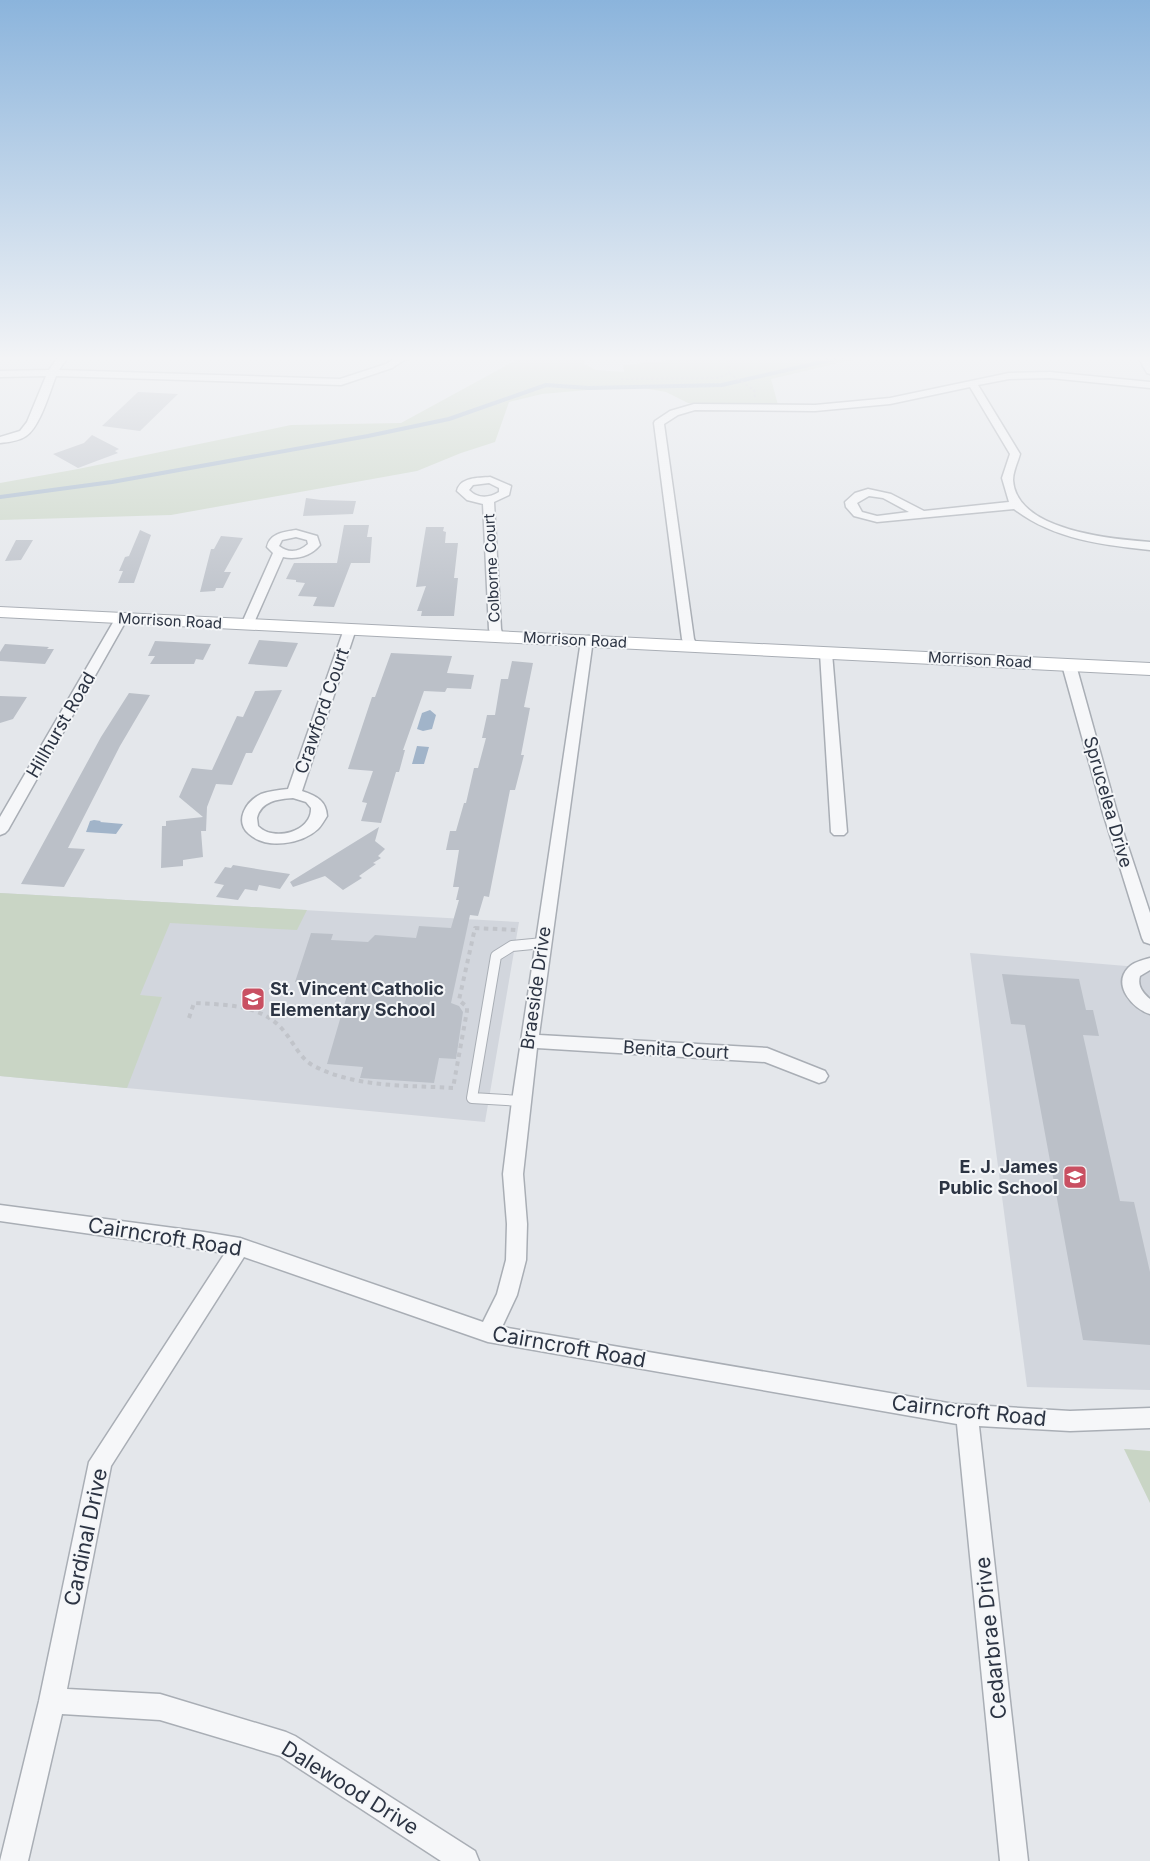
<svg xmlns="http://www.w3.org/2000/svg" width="1150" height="1861" font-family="Inter,sans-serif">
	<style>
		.built { fill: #d2d6dd }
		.green { fill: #c9d5c5 }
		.water { fill: #a1b4c9 }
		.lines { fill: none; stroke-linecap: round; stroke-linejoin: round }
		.stream { stroke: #a1b4c9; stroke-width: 4 }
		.building { fill: #bbc0c8 }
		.lane-casing { stroke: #a9aeb5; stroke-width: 12 }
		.street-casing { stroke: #a9aeb5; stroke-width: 3 }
		.secondary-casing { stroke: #a9aeb5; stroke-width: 2 }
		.path-far1 { stroke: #c1c4ca; stroke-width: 2; stroke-dasharray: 2.5 2.5; stroke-linecap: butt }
		.path { stroke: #c1c4ca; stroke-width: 4; stroke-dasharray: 4.5 4.5; stroke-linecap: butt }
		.lane { stroke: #f6f7f9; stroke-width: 10 }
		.street { fill: #f6f7f9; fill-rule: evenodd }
		.secondary { fill: #fff; fill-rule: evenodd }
		.labels { text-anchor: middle; stroke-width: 4; stroke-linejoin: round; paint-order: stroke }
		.far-street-label { font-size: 15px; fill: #2c3443; stroke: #f4f6f8 }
		.street-label { font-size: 18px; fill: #2c3443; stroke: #f4f6f8 }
		.poi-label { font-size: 18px; font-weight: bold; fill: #2c3443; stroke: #f4f6f8; text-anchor: start }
		.near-street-label { font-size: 21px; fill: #2c3443; stroke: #f4f6f8 }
	</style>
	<rect width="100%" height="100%" fill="#e4e7eb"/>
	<path class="built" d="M 0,893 L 519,922 L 485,1122 L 0,1076 Z
		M 970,953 L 1150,968 L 1150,1390 L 1027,1387 Z"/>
	<path class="green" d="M 551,357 L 585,357 L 584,364 L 596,370 L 624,372 L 623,365 L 708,357 L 864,357 L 771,379 L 778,405 L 688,403 L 666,392 L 632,386 L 542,394 L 509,402 L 495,442 L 461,453 L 417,471 L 171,515 L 0,520 L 0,483 L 78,469 L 291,425 L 401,423 L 518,359 Z
		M 0,893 L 307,910 L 297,930 L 170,923 L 140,995 L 162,997 L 127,1088 L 0,1076 Z
		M 1124,1449 L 1150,1451 L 1150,1503 Z"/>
	<path class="water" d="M 430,710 L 436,715 L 432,729 L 423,731 L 417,729 L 422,713 Z
		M 417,746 L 429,747 L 424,764 L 412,764 Z
		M 94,820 L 101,821 L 100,822 L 123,824 L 116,834 L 86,832 L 90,821 Z"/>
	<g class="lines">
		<path class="stream" d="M 0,497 L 112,482 L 368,436 L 449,419 L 546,385 L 589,388 L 722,385 L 843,357"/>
	</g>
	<path class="building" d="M 138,392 L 178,394 L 140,431 L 102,426 Z
		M 92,435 L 119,449 L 115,451 L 118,453 L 78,468 L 53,454 L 84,443 Z
		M 306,498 L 321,500 L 356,501 L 353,514 L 303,516 Z
		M 344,525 L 369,525 L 367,537 L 372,537 L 370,563 L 351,563 L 334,607 L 313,606 L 317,597 L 298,596 L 305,583 L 296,582 L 296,580 L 286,579 L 294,563 L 337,563 Z
		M 426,527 L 444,527 L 443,531 L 446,532 L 445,543 L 458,543 L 454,578 L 458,578 L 454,616 L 421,616 L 422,611 L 417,611 L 426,586 L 416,587 Z
		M 140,530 L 151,535 L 134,583 L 118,583 L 123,571 L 119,571 L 125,557 L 129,556 Z
		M 221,536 L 243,538 L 224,572 L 231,572 L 223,588 L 216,588 L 215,591 L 200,592 L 211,549 L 214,549 Z
		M 16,540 L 33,540 L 21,560 L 5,561 Z
		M 259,640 L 298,643 L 287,667 L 248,664 Z
		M 155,641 L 174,642 L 211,644 L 203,660 L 196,659 L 194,664 L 150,664 L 155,656 L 148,656 Z
		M 5,644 L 49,647 L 47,649 L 54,649 L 45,664 L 0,661 L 0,652 Z
		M 391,653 L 452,656 L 447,673 L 474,675 L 471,689 L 447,688 L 445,692 L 424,691 L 403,750 L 405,750 L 399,772 L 396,772 L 381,823 L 361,821 L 367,803 L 362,802 L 373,771 L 348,769 L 372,697 L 375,697 Z
		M 512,661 L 533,663 L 524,707 L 530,708 L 521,755 L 524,755 L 515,790 L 510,790 L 489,897 L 484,896 L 478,916 L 470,915 L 451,1003 L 459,1006 L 463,1012 L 456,1059 L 439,1058 L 434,1083 L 360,1078 L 363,1067 L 327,1064 L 350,985 L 295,982 L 311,933 L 333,934 L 331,940 L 368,942 L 375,935 L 416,938 L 419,926 L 451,928 L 459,900 L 456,900 L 459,887 L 453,887 L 459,850 L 446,850 L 450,831 L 456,831 L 464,803 L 466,803 L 474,768 L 478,768 L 486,738 L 482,738 L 487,715 L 495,715 L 501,679 L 508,679 Z
		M 282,690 L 252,753 L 246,753 L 232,785 L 216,784 L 207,807 L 206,831 L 201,831 L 203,857 L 183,860 L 183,866 L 161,868 L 162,826 L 166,826 L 166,821 L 203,817 L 179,797 L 192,768 L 212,770 L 237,716 L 243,717 L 255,691 Z
		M 129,693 L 150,695 L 120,746 L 68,848 L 85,849 L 64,887 L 21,884 L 101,737 Z
		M 0,696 L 27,697 L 13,719 L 0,723 Z
		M 379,827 L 375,841 L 385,849 L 378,856 L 381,858 L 373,863 L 376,864 L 359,876 L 362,878 L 343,890 L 325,876 L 293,887 L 290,882 Z
		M 233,865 L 263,870 L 290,874 L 280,889 L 259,885 L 257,891 L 245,889 L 238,900 L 216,897 L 224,885 L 214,883 L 225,867 L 231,868 Z
		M 1002,974 L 1079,979 L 1086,1010 L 1093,1010 L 1099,1036 L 1083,1035 L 1120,1201 L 1134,1202 L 1150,1272 L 1150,1345 L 1083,1340 L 1025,1025 L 1011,1024 Z"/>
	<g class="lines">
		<g class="lane-casing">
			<path id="lane" d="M 521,1101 L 472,1098 L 496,956 L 512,946 L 543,943"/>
		</g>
		<g class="street-casing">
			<path id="street" d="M 58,357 L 68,357 L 59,370 L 340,379 L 386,364 L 397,357 L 409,357 L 392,368 L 341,385 L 56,376 C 50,391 40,427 26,436 C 19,441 9,442 0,443 L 0,437 L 20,431 L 27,422 L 46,376 L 0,377 L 0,371 L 49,370 Z
				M 1138,357 L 1148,357 L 1150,361 L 1150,374 L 1147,373 Z
				M 1050,372 L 1150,382 L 1150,388 L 1050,378 L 1009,379 L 978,385 L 1020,454 C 1018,462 1013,471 1013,480 C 1016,531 1112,539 1150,542 L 1150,550 C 1102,545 1053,539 1014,509 L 877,522 L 854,516 L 846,507 L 845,502 L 855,493 L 868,489 L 891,494 L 924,511 L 1009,502 L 1002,478 L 1010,454 L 970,387 L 890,404 L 815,411 L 695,410 L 678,415 L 664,424 L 694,639 L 697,645 L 691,649 L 686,648 L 682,639 L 654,423 L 655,421 L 670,411 L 694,404 L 815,405 L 890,398 L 1009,373 ZM 869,496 L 883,498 L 909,512 L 877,516 L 862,512 L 857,503 Z
				M 490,477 L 511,486 L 509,495 L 494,502 L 501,629 L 503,636 L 497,640 L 492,639 L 489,629 L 483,504 L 467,500 L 457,491 C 460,477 478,478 490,477 ZM 489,483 L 499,488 L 499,492 C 489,498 478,499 469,490 L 473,485 Z
				M 296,530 L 317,536 L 320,545 C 311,556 296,560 283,557 L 253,625 L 251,628 L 243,628 L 241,625 L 273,553 L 267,547 C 270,533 284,532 296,530 ZM 296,537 L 307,540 L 308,544 C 299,552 289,554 279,546 L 282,540 Z
				M 121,615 L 127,619 L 8,830 L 5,833 L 0,835 L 0,817 L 115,619 Z
				M 350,625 L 356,629 L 302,791 C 316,796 326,800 327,816 C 324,821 321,826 318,829 C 302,844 267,850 249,834 C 234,821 246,801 261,794 C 270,791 279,790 288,789 L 344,629 ZM 293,798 L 306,802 L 311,808 C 312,832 273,842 258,826 L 257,818 C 261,801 278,799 293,798 Z
				M 589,636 L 595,640 L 592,647 L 539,1035 L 767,1048 L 825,1071 L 828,1076 L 825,1081 L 819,1083 L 765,1062 L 537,1048 L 523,1174 L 527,1224 L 526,1260 L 517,1295 L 502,1327 L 954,1404 L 1070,1411 L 1150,1408 L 1150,1428 L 1070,1431 L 979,1426 L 1028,1861 L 1000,1861 L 957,1424 L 488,1342 L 244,1257 L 111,1466 L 67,1689 L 160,1694 L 286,1732 L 295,1736 L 475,1851 L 479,1861 L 441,1861 L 280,1756 L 160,1720 L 62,1714 L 28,1861 L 0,1861 L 39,1701 L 89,1462 L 225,1253 L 0,1221 L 0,1205 L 204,1232 L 240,1238 L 483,1322 L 497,1294 L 506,1260 L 507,1224 L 503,1174 L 512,1101 L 580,647 L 584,637 Z
				M 826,649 L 832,653 L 847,832 L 844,835 L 834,835 L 831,832 L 820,653 Z
				M 1069,661 L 1076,665 L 1118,816 L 1150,913 L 1150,944 L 1144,942 L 1142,938 L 1104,816 L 1062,665 Z
				M 1150,958 L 1150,970 L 1140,976 C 1137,986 1143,993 1150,999 L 1150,1014 C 1133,1009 1112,985 1128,968 C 1133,962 1143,960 1150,958 Z"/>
		</g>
		<g class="secondary-casing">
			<path id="secondary" d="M 0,607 L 1150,663 L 1150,675 L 0,617 Z"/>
		</g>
		<path class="path-far1" d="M 729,373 L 754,390 L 755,397
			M 729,373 L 731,357
			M 621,379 L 719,378 L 729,373"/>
		<path class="path" d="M 189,1018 L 194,1003 C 228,1005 265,1004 287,1035 C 295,1046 302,1060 314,1066 C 356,1088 408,1085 453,1088 L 467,1011 L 467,1007 L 459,1000 L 475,928 L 516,930"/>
		<use href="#lane" class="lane"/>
		<use href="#street" class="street"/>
		<use href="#secondary" class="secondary"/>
	</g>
	<linearGradient id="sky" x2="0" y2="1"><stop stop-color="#8bb4dc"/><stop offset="0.58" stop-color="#f3f4f6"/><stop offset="1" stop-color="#f3f4f6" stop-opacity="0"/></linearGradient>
	<rect width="1150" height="618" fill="url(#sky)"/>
	<defs>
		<g id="school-square" transform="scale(1.25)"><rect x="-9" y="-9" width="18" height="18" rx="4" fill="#c95062" stroke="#f4f6f8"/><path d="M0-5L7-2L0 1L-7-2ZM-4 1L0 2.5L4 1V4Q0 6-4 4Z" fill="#fff"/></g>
	</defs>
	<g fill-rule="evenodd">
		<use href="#school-square" x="253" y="999"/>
		<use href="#school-square" x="1075" y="1177"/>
	</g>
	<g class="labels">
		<g class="far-street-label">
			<text transform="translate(492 568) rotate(-93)" y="5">Colborne Court</text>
			<text transform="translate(170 621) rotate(3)" y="5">Morrison Road</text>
			<text transform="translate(575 640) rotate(3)" y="5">Morrison Road</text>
			<text transform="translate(980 660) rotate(3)" y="5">Morrison Road</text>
		</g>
		<g class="street-label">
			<text transform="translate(322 711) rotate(-71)" y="6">Crawford Court</text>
			<text transform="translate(61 725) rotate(-60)" y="6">Hillhurst Road</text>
			<text transform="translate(1108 802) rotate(74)" y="6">Sprucelea Drive</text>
			<text transform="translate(536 988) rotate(-82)" y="6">Braeside Drive</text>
			<text transform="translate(676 1050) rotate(3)" y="6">Benita Court</text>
		</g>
		<g class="poi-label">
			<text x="270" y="995">St. Vincent Catholic<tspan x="270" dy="21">Elementary School</tspan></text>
			<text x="1058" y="1173" text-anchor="end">E. J. James<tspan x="1058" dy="21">Public School</tspan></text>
		</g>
		<g class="near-street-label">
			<text transform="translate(165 1237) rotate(9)" y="7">Cairncroft Road</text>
			<text transform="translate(569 1347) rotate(10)" y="7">Cairncroft Road</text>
			<text transform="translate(969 1411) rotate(6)" y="7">Cairncroft Road</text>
			<text transform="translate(86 1537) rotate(-78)" y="7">Cardinal Drive</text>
			<text transform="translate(991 1638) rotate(-96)" y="7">Cedarbrae Drive</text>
			<text transform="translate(350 1788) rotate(32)" y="7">Dalewood Drive</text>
		</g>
	</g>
</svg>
